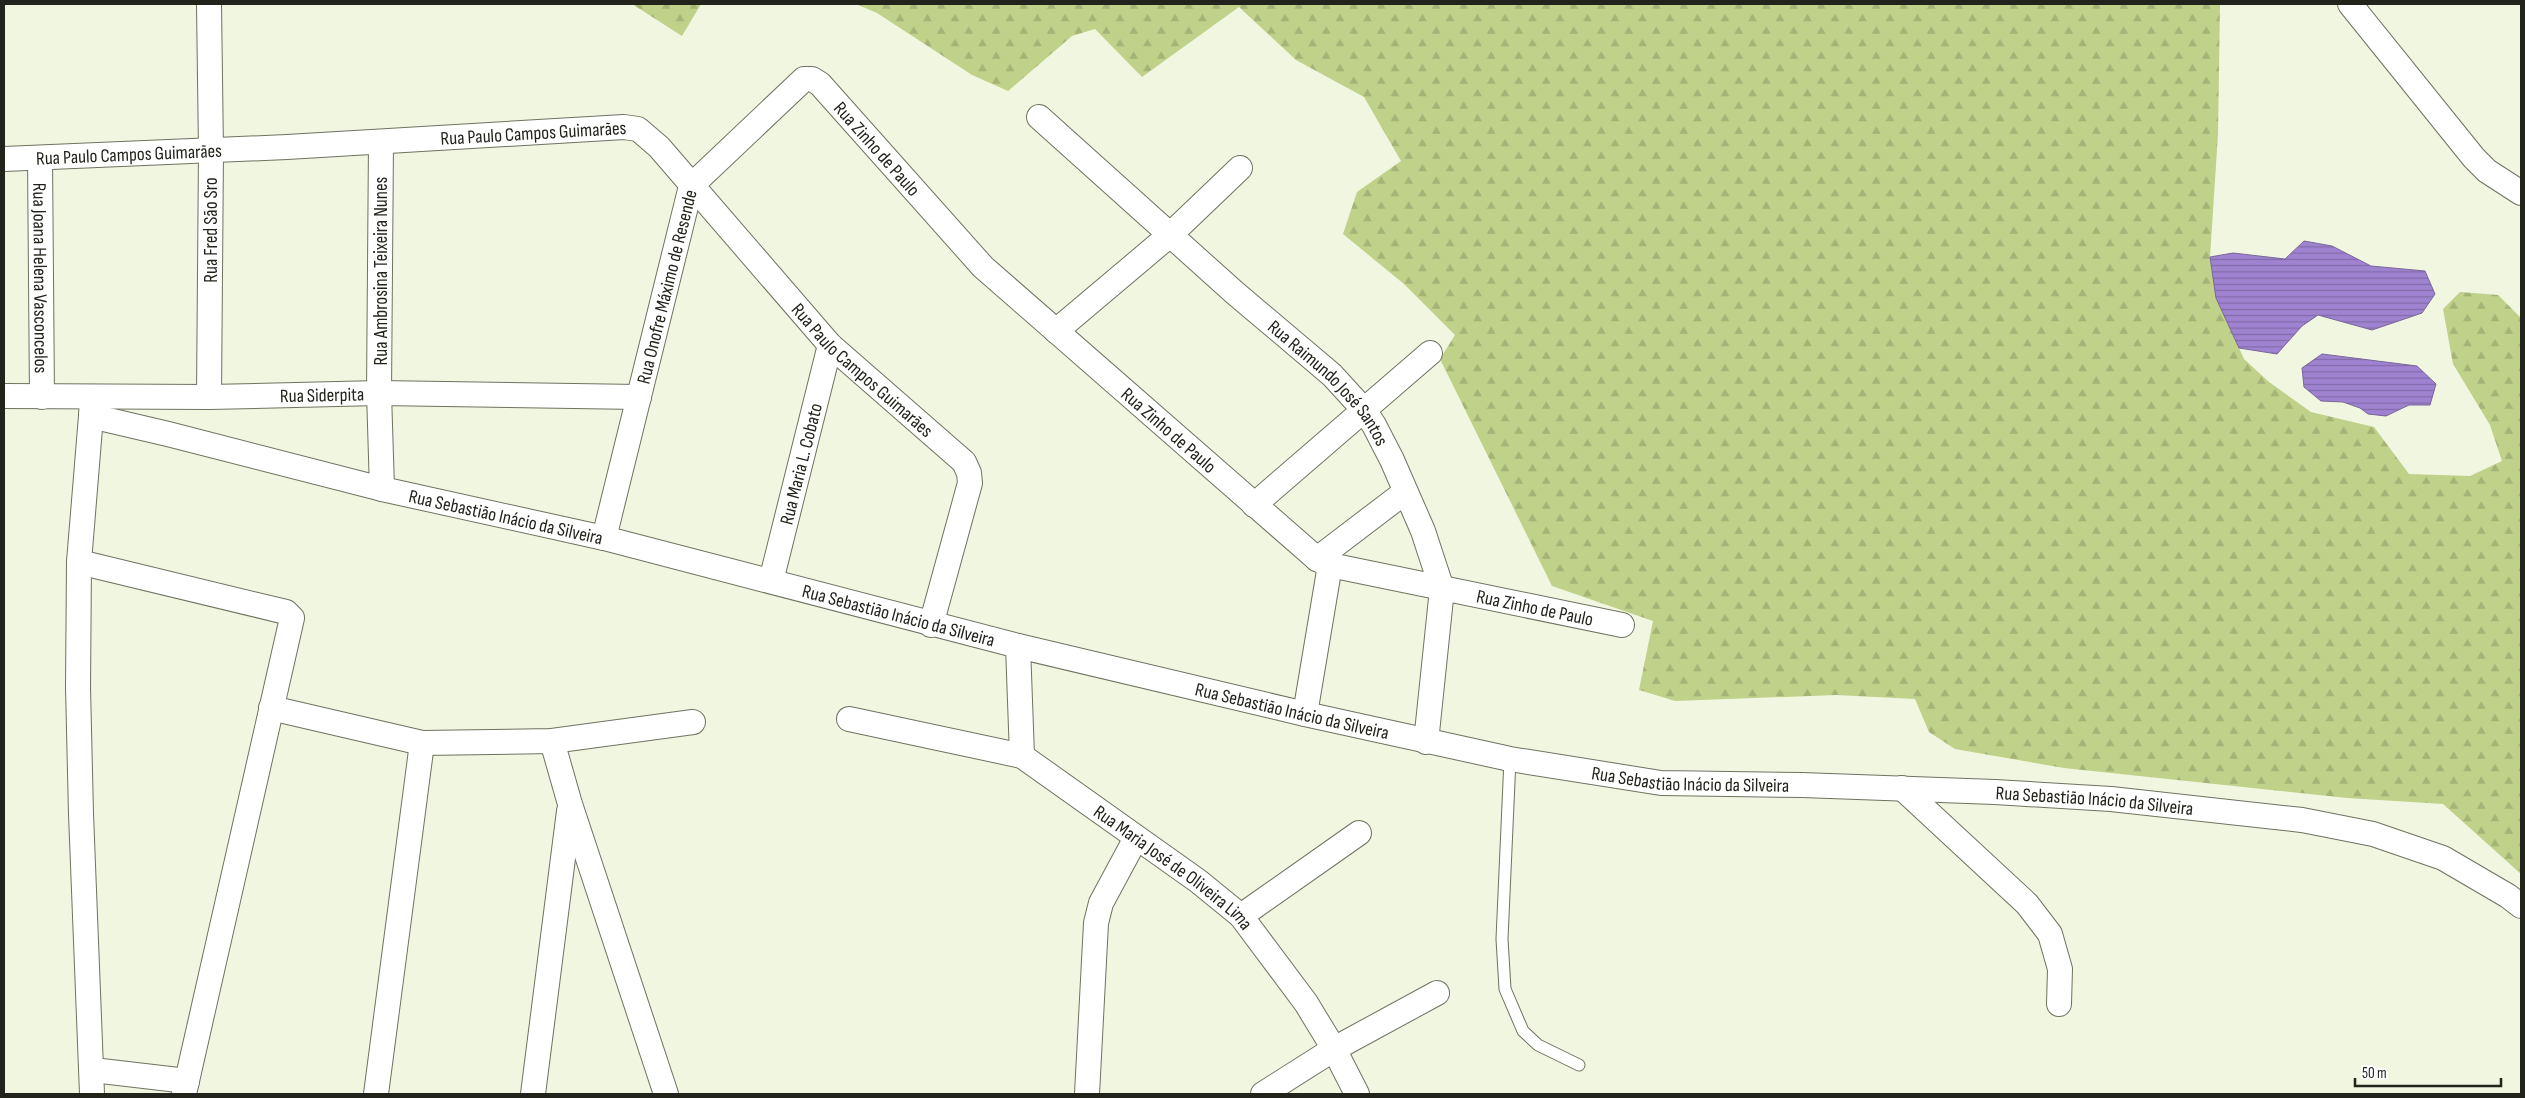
<svg xmlns="http://www.w3.org/2000/svg" width="2525" height="1098" font-family="'Sofia Sans Condensed',sans-serif">
	<style>
		.forest { fill: url(#forest-firs) }
		.water { fill: url(#water-rules); stroke: #7a669b }
		.lines { fill: none; stroke-linecap: round; stroke-linejoin: round }
		.service-casing { stroke: #6e7360; stroke-width: 13 }
		.minor-casing { stroke: #6e7360; stroke-width: 26 }
		.service { stroke: #fff; stroke-width: 11 }
		.minor { stroke: #fff; stroke-width: 24 }
		.labels { text-anchor: middle; stroke-width: 4.5; stroke-linejoin: round; paint-order: stroke }
		.street-label { font-size: 19px; fill: #22241c; stroke: #fff }
	</style>
	<defs>
		<pattern id="forest-firs" width="22" height="20" patternUnits="userSpaceOnUse" patternTransform="scale(1.25)"><rect width="22" height="20" fill="#c0d189"/><path d="M5 1l3.5 6h-7zM16 11l3.5 6h-7z" fill="#a5b376"/></pattern>
		<pattern id="water-rules" width="6" height="5" patternUnits="userSpaceOnUse" patternTransform="scale(1.25)"><rect width="6" height="5" fill="#9f83d1"/><path d="M0 2.5h6" fill="none" stroke="#816ba9"/></pattern>
	</defs>
	<rect width="100%" height="100%" fill="#f0f6e0"/>
	<path class="forest" d="M 632,4 L 701,4 L 682,36 Z
		M 856,4 L 2220,4 L 2218,134 L 2210,257 L 2216,298 L 2244,359 L 2269,382 L 2311,412 L 2374,427 L 2409,474 L 2470,476 L 2502,461 L 2490,425 L 2453,364 L 2443,309 L 2460,292 L 2498,295 L 2521,318 L 2521,874 L 2443,804 L 2347,798 L 2064,768 L 1955,749 L 1929,732 L 1915,699 L 1836,695 L 1675,701 L 1639,690 L 1653,621 L 1552,586 L 1440,359 L 1455,335 L 1404,284 L 1343,234 L 1357,192 L 1401,161 L 1364,97 L 1296,60 L 1239,7 L 1142,77 L 1095,29 L 1072,36 L 1008,91 L 972,75 L 877,13 Z"/>
	<path class="water" d="M 2304,241 L 2332,246 L 2371,266 L 2425,271 L 2435,294 L 2422,313 L 2372,330 L 2318,315 L 2302,326 L 2277,354 L 2239,348 L 2216,298 L 2210,257 L 2233,253 L 2285,259 Z
		M 2322,354 L 2417,366 L 2436,384 L 2430,405 L 2409,405 L 2386,416 L 2368,414 L 2360,408 L 2343,402 L 2321,401 L 2304,387 L 2302,368 Z"/>
	<g class="lines">
		<g class="service-casing">
			<path id="service" d="M 1510,759 L 1502,939 L 1505,989 L 1523,1031 L 1538,1045 L 1579,1065"/>
		</g>
		<g class="minor-casing">
			<g id="minor">
				<path d="M 209,4 L 211,151 L 209,397"/>
				<path d="M 2350,4 L 2474,158 L 2487,171 L 2521,193"/>
				<path id="s1" d="M 1039,117 L 1235,293 L 1332,375 L 1364,410 L 1374,425 L 1392,460 L 1423,531 L 1442,589 L 1426,742"/>
				<path d="M 381,142 L 379,393 L 382,489"/>
				<path id="s2" d="M 40,158 L 42,397"/>
				<path id="s3" d="M 4,159 L 287,147 L 624,127 L 638,129 L 659,147 L 830,345 L 964,462 L 969,473 L 970,483 L 931,625"/>
				<path d="M 1056,331 L 1171,234 L 1240,168"/>
				<path id="s4" d="M 4,396 L 209,397 L 379,393 L 639,397"/>
				<path id="s5" d="M 92,397 L 91,416 L 168,434 L 382,489 L 604,538 L 1018,646 L 1305,714 L 1510,759 L 1661,783 L 1802,785 L 1995,792 L 2111,799 L 2302,820 L 2373,834 L 2443,858 L 2508,896 L 2521,906"/>
				<path d="M 91,416 L 79,562 L 78,687 L 81,814 L 92,1094"/>
				<path d="M 1254,505 L 1430,353"/>
				<path id="s6" d="M 604,538 L 691,186 L 804,79 L 812,79 L 820,84 L 983,267 L 1317,559 L 1330,565 L 1622,625"/>
				<path d="M 1317,559 L 1405,492"/>
				<path d="M 79,562 L 286,612 L 292,618 L 184,1094"/>
				<path id="s7" d="M 771,581 L 830,345"/>
				<path id="s8" d="M 1018,646 L 1022,756 L 1198,881 L 1241,916 L 1306,1003 L 1334,1049 L 1357,1094"/>
				<path d="M 271,708 L 422,743 L 552,741 L 693,722"/>
				<path d="M 1305,714 L 1330,565"/>
				<path d="M 849,719 L 1022,756"/>
				<path d="M 552,741 L 570,804 L 666,1094"/>
				<path d="M 1902,788 L 2027,904 L 2050,934 L 2060,969 L 2059,1004"/>
				<path d="M 1241,916 L 1359,833"/>
				<path d="M 93,1070 L 187,1081"/>
				<path d="M 376,1094 L 422,743"/>
				<path d="M 533,1094 L 569,811"/>
				<path d="M 1087,1094 L 1096,923 L 1101,903 L 1136,838"/>
				<path d="M 1263,1094 L 1334,1049 L 1437,993"/>
			</g>
		</g>
		<use href="#service" class="service"/>
		<use href="#minor" class="minor"/>
	</g>
	<g class="labels">
		<g class="street-label">
			<text dy="7" stroke="none"><textPath href="#s3" startOffset="530">Rua Paulo Campos Guimarães</textPath></text>
			<text dy="7" stroke="none"><textPath href="#s6" startOffset="622">Rua Zinho de Paulo</textPath></text>
			<text dy="7" stroke="none"><textPath href="#s3" startOffset="125">Rua Paulo Campos Guimarães</textPath></text>
			<text transform="translate(210 230) rotate(-90)" y="7">Rua Fred São Sro</text>
			<text transform="translate(380 271) rotate(-90)" y="7">Rua Ambrosina Teixeira Nunes</text>
			<text dy="7" stroke="none"><textPath href="#s2" startOffset="120">Rua Joana Helena Vasconcelos</textPath></text>
			<text dy="7" stroke="none"><textPath href="#s6" startOffset="259">Rua Onofre Máximo de Resende</textPath></text>
			<text dy="7" stroke="none"><textPath href="#s3" startOffset="965">Rua Paulo Campos Guimarães</textPath></text>
			<text dy="7" stroke="none"><textPath href="#s1" startOffset="394">Rua Raimundo José Santos</textPath></text>
			<text dy="7" stroke="none"><textPath href="#s4" startOffset="318">Rua Siderpita</textPath></text>
			<text dy="7" stroke="none"><textPath href="#s6" startOffset="1028">Rua Zinho de Paulo</textPath></text>
			<text dy="7" stroke="none"><textPath href="#s7" startOffset="121">Rua Maria L. Cobato</textPath></text>
			<text dy="7" stroke="none"><textPath href="#s5" startOffset="446">Rua Sebastião Inácio da Silveira</textPath></text>
			<text dy="7" stroke="none"><textPath href="#s6" startOffset="1448">Rua Zinho de Paulo</textPath></text>
			<text dy="7" stroke="none"><textPath href="#s5" startOffset="851">Rua Sebastião Inácio da Silveira</textPath></text>
			<text dy="7" stroke="none"><textPath href="#s5" startOffset="1256">Rua Sebastião Inácio da Silveira</textPath></text>
			<text dy="7" stroke="none"><textPath href="#s5" startOffset="1661">Rua Sebastião Inácio da Silveira</textPath></text>
			<text dy="7" stroke="none"><textPath href="#s5" startOffset="2066">Rua Sebastião Inácio da Silveira</textPath></text>
			<text dy="7" stroke="none"><textPath href="#s8" startOffset="298">Rua Maria José de Oliveira Lima</textPath></text>
		</g>
	</g>
	<rect width="2525" height="1098" fill="none" stroke="#22241c" stroke-width="10"/>
	<path d="M2355 1078v8h146v-8" fill="none" stroke="#22241c" stroke-width="2.5"/>
	<text x="2362" y="1078" font-size="15" fill="#22241c" stroke="#ffffff" stroke-width="4" paint-order="stroke">50 m</text>
</svg>
